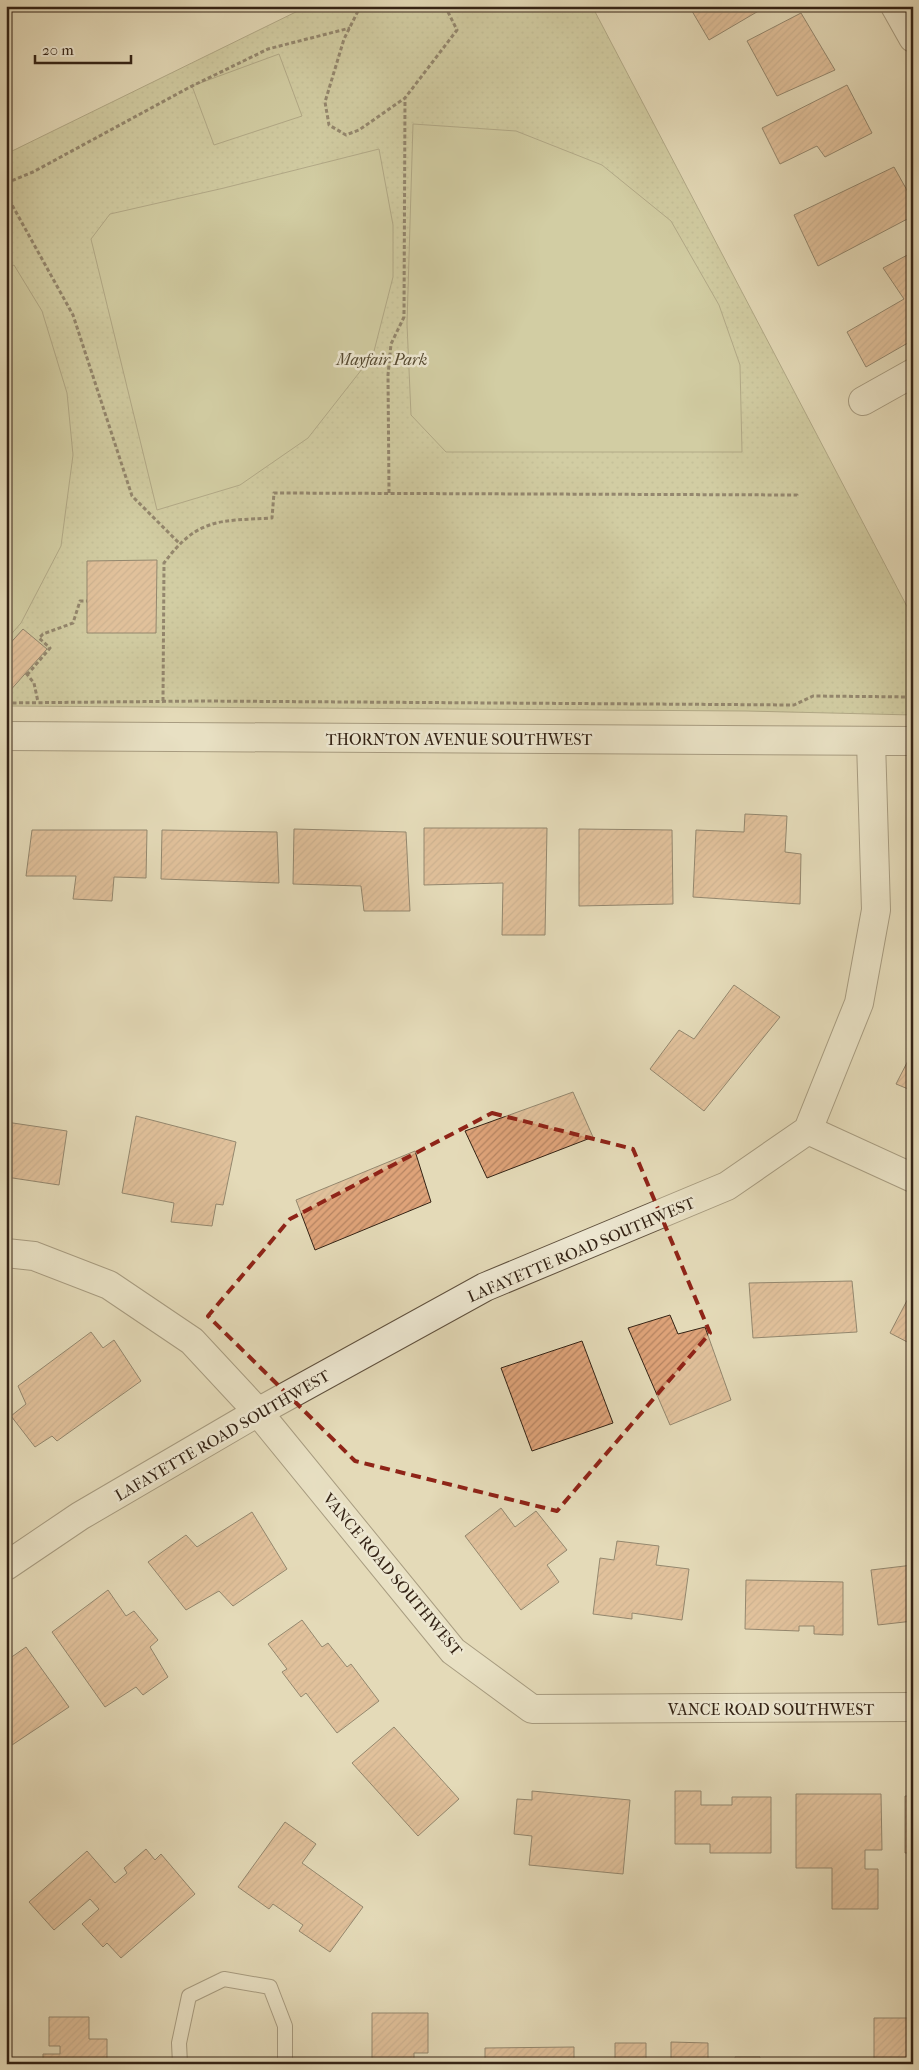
<svg xmlns="http://www.w3.org/2000/svg" width="919" height="2070" font-family="'IM FELL French Canon',serif">
	<style>
		.green { fill: url(#green-dots); stroke: #78704f }
		.pitch { fill: #bcbd89; stroke: #78704f }
		.building { fill: url(#building-hatch); stroke: #342315 }
		.lines { fill: none; stroke-linecap: round; stroke-linejoin: round }
		.lane-casing { stroke: #60513e; stroke-width: 16 }
		.street-casing { stroke: #60513e; stroke-width: 30 }
		.path { stroke: #342315; stroke-width: 3; stroke-dasharray: 4 2.5; stroke-linecap: butt }
		.lane { stroke: #ede7d1; stroke-width: 14 }
		.street { stroke: #ede7d1; stroke-width: 28 }
		.marked { fill: none; stroke: #8f2418; stroke-width: 4; stroke-dasharray: 10 6; stroke-linejoin: round }
		.labels { text-anchor: middle; stroke-width: 5; stroke-linejoin: round; paint-order: stroke }
		.park-label { font-size: 16px; font-style: italic; fill: #564a32; stroke: #ede7d1 }
		.street-label { font-size: 16px; fill: #342315; stroke: #ede7d1 }
	</style>
	<defs>
		<pattern id="green-dots" width="8" height="8" patternUnits="userSpaceOnUse" patternTransform="scale(1.25)"><rect width="8" height="8" fill="#bcbd89"/><path d="M2 2h.1M6 6h.1" fill="none" stroke="#a2a275" stroke-width="1.8" stroke-linecap="round"/></pattern>
		<pattern id="building-hatch" width="6" height="6" patternUnits="userSpaceOnUse" patternTransform="scale(1.25)"><rect width="6" height="6" fill="#dea379"/><path d="M-1 1l2-2M0 6l6-6M5 7l2-2" fill="none" stroke="#b58462"/></pattern>
	</defs>
	<rect width="100%" height="100%" fill="#e4dab8"/>
	<filter id="stains"><feTurbulence type="fractalNoise" baseFrequency=".004" numOctaves="4"/><feColorMatrix values="0 0 0 0 .2 0 0 0 0 .09 0 0 0 0 .02 0 0 0 .5 -.17"/></filter>
	<radialGradient id="worn" r=".72"><stop offset=".6" stop-color="#630" stop-opacity="0"/><stop offset="1" stop-color="#630" stop-opacity=".3"/></radialGradient>
	<path class="green" d="M 308,6 L 592,6 L 913,618 L 913,715 L 746,711 L 6,706 L 6,154 Z"/>
	<path class="pitch" d="M 279,54 L 302,116 L 214,145 L 192,86 Z
		M 413,124 L 516,131 L 602,165 L 671,221 L 719,305 L 740,365 L 742,452 L 446,452 L 411,415 L 407,324 Z
		M 379,149 L 393,225 L 393,277 L 373,355 L 308,438 L 240,485 L 157,510 L 91,239 L 110,214 L 224,188 Z
		M 14,265 L 42,311 L 67,393 L 73,455 L 61,546 L 21,623 L 6,640 L 6,269 Z"/>
	<path class="building" d="M 689,6 L 767,6 L 709,40 Z
		M 801,13 L 835,70 L 777,96 L 747,41 Z
		M 847,85 L 872,133 L 825,157 L 817,146 L 780,164 L 762,128 Z
		M 894,167 L 913,201 L 913,216 L 818,266 L 794,215 Z
		M 913,252 L 913,340 L 866,367 L 847,332 L 904,299 L 883,268 Z
		M 157,560 L 156,633 L 87,633 L 87,561 Z
		M 23,629 L 47,649 L 8,693 L 6,691 L 6,648 Z
		M 745,814 L 787,816 L 785,852 L 801,854 L 800,904 L 693,897 L 696,830 L 744,832 Z
		M 424,828 L 547,828 L 545,935 L 502,935 L 503,883 L 424,885 Z
		M 6,829 L 11,829 L 11,895 L 6,895 Z
		M 294,829 L 406,832 L 410,911 L 364,911 L 361,886 L 293,884 Z
		M 579,829 L 672,830 L 673,904 L 579,906 Z
		M 32,830 L 147,830 L 146,878 L 114,877 L 112,901 L 73,899 L 76,876 L 26,876 Z
		M 162,830 L 277,832 L 279,883 L 161,879 Z
		M 734,985 L 780,1017 L 704,1111 L 650,1069 L 679,1030 L 694,1039 Z
		M 913,1051 L 913,1091 L 896,1084 Z
		M 573,1092 L 593,1137 L 487,1178 L 465,1131 Z
		M 136,1116 L 236,1142 L 223,1205 L 216,1204 L 212,1226 L 171,1222 L 174,1203 L 122,1193 Z
		M 6,1122 L 67,1131 L 59,1185 L 6,1177 Z
		M 415,1151 L 431,1202 L 315,1250 L 296,1200 Z
		M 852,1281 L 857,1332 L 753,1338 L 749,1283 Z
		M 913,1289 L 913,1345 L 890,1333 Z
		M 670,1315 L 678,1334 L 705,1327 L 731,1400 L 670,1425 L 628,1328 Z
		M 91,1332 L 103,1348 L 114,1340 L 141,1381 L 57,1441 L 52,1436 L 35,1447 L 11,1416 L 26,1404 L 18,1386 Z
		M 582,1341 L 613,1423 L 532,1451 L 501,1368 Z
		M 501,1508 L 515,1527 L 536,1511 L 567,1550 L 547,1565 L 559,1582 L 521,1610 L 465,1536 Z
		M 252,1512 L 287,1569 L 233,1606 L 219,1591 L 186,1610 L 148,1562 L 186,1535 L 197,1547 Z
		M 617,1541 L 659,1546 L 656,1565 L 689,1569 L 682,1620 L 632,1613 L 632,1619 L 593,1614 L 600,1558 L 614,1560 Z
		M 913,1565 L 913,1621 L 878,1625 L 871,1570 Z
		M 746,1580 L 843,1582 L 843,1635 L 814,1634 L 814,1626 L 799,1626 L 799,1631 L 745,1629 Z
		M 108,1590 L 126,1616 L 134,1611 L 158,1640 L 150,1647 L 168,1677 L 143,1695 L 136,1687 L 105,1707 L 52,1632 Z
		M 302,1620 L 322,1647 L 328,1643 L 347,1667 L 351,1664 L 379,1701 L 337,1733 L 306,1693 L 301,1697 L 282,1672 L 287,1669 L 268,1644 Z
		M 26,1647 L 69,1707 L 6,1749 L 6,1661 Z
		M 394,1727 L 459,1799 L 418,1836 L 352,1763 Z
		M 532,1791 L 630,1800 L 623,1874 L 529,1865 L 532,1836 L 514,1834 L 517,1799 L 532,1800 Z
		M 675,1791 L 701,1791 L 701,1805 L 732,1805 L 732,1797 L 771,1797 L 771,1853 L 710,1853 L 710,1844 L 675,1844 Z
		M 796,1794 L 881,1794 L 882,1850 L 865,1850 L 865,1869 L 878,1869 L 878,1909 L 832,1909 L 832,1868 L 796,1868 Z
		M 905,1796 L 913,1796 L 913,1853 L 905,1853 Z
		M 285,1822 L 316,1844 L 302,1863 L 363,1907 L 330,1952 L 299,1931 L 303,1925 L 273,1904 L 269,1909 L 238,1887 Z
		M 146,1849 L 155,1860 L 161,1854 L 195,1894 L 121,1958 L 107,1943 L 103,1947 L 82,1924 L 99,1909 L 90,1899 L 54,1930 L 29,1902 L 87,1851 L 115,1883 L 127,1873 L 124,1868 Z
		M 372,2013 L 428,2013 L 428,2053 L 414,2053 L 414,2064 L 372,2064 Z
		M 49,2017 L 89,2017 L 89,2039 L 107,2039 L 107,2064 L 43,2064 L 43,2054 L 60,2054 L 60,2046 L 49,2046 Z
		M 874,2018 L 911,2018 L 913,2064 L 874,2064 Z
		M 671,2042 L 708,2043 L 708,2064 L 671,2064 Z
		M 615,2043 L 646,2043 L 646,2064 L 615,2064 Z
		M 574,2047 L 574,2064 L 485,2064 L 485,2048 Z
		M 735,2057 L 760,2057 L 760,2064 L 735,2064 Z
		M 808,2059 L 849,2059 L 849,2064 L 808,2064 Z"/>
	<g class="lines">
		<g class="lane-casing">
			<path id="lane" d="M 180,2064 L 179,2043 L 189,1996 L 224,1979 L 270,1987 L 285,2026 L 285,2064"/>
		</g>
		<g class="street-casing">
			<path id="street" d="M 895,6 L 913,38
				M 863,401 L 913,373
				M 6,736 L 913,741
				M 808,1130 L 913,1178
				M 6,1253 L 34,1256 L 109,1285 L 192,1341 L 258,1412 L 453,1651 L 532,1709 L 913,1707
				M 6,1566 L 80,1516 L 258,1412 L 485,1287 L 727,1186 L 808,1130 L 859,1003 L 876,910 L 871,741"/>
		</g>
		<path class="path" d="M 362,6 L 358,11 L 344,39 L 325,102 L 329,125 L 346,135 L 359,130 L 405,98 L 457,30 L 445,6
			M 6,183 L 33,172 L 190,87 L 268,49 L 350,28
			M 6,194 L 73,315 L 132,496 L 180,544
			M 389,493 L 388,375 L 391,344 L 404,317 L 405,98
			M 26,673 L 34,683 L 38,702
			M 27,675 L 50,648 L 39,638 L 43,634 L 73,623 L 80,601 L 87,601
			M 163,701 L 164,563 C 198,517 220,521 272,518 L 274,493 L 797,495 L 797,498
			M 6,703 L 202,701 L 794,705 L 813,696 L 913,697"/>
		<use href="#lane" class="lane"/>
		<use href="#street" class="street"/>
	</g>
	<path d="M0 0H919V2070H0ZM 492,1113 L 633,1149 L 710,1333 L 557,1511 L 355,1461 L 208,1316 L 290,1219 Z" fill="#e4dab8" fill-opacity=".55" fill-rule="evenodd"/>
	<path class="marked" d="M 492,1113 L 633,1149 L 710,1333 L 557,1511 L 355,1461 L 208,1316 L 290,1219 Z"/>
	<g class="labels">
		<g class="park-label">
			<text x="382" y="365">Mayfair Park</text>
		</g>
		<g class="street-label">
			<text x="459" y="745">THORNTON AVENUE SOUTHWEST</text>
			<text transform="translate(581 1249) rotate(-23)" y="6">LAFAYETTE ROAD SOUTHWEST</text>
			<text transform="translate(222 1435) rotate(-30)" y="6">LAFAYETTE ROAD SOUTHWEST</text>
			<text transform="translate(393 1574) rotate(50)" y="6">VANCE ROAD SOUTHWEST</text>
			<text x="771" y="1715">VANCE ROAD SOUTHWEST</text>
		</g>
	</g>
	<rect width="919" height="2070" fill="none" stroke="#e4dab8" stroke-width="25"/>
	<rect x="8" y="8" width="904" height="2055" fill="none" stroke="#342315" stroke-width="2.5"/>
	<rect x="12" y="12" width="894" height="2045" fill="none" stroke="#342315"/>
	<path d="M35 55v8h96v-8" fill="none" stroke="#342315" stroke-width="2.5"/>
	<text x="42" y="55" font-size="15" fill="#342315" stroke="#ede7d1" stroke-width="4" paint-order="stroke">20 m</text>
	<rect width="100%" height="100%" filter="url(#stains)"/>
	<rect width="100%" height="100%" fill="url(#worn)"/>
</svg>
